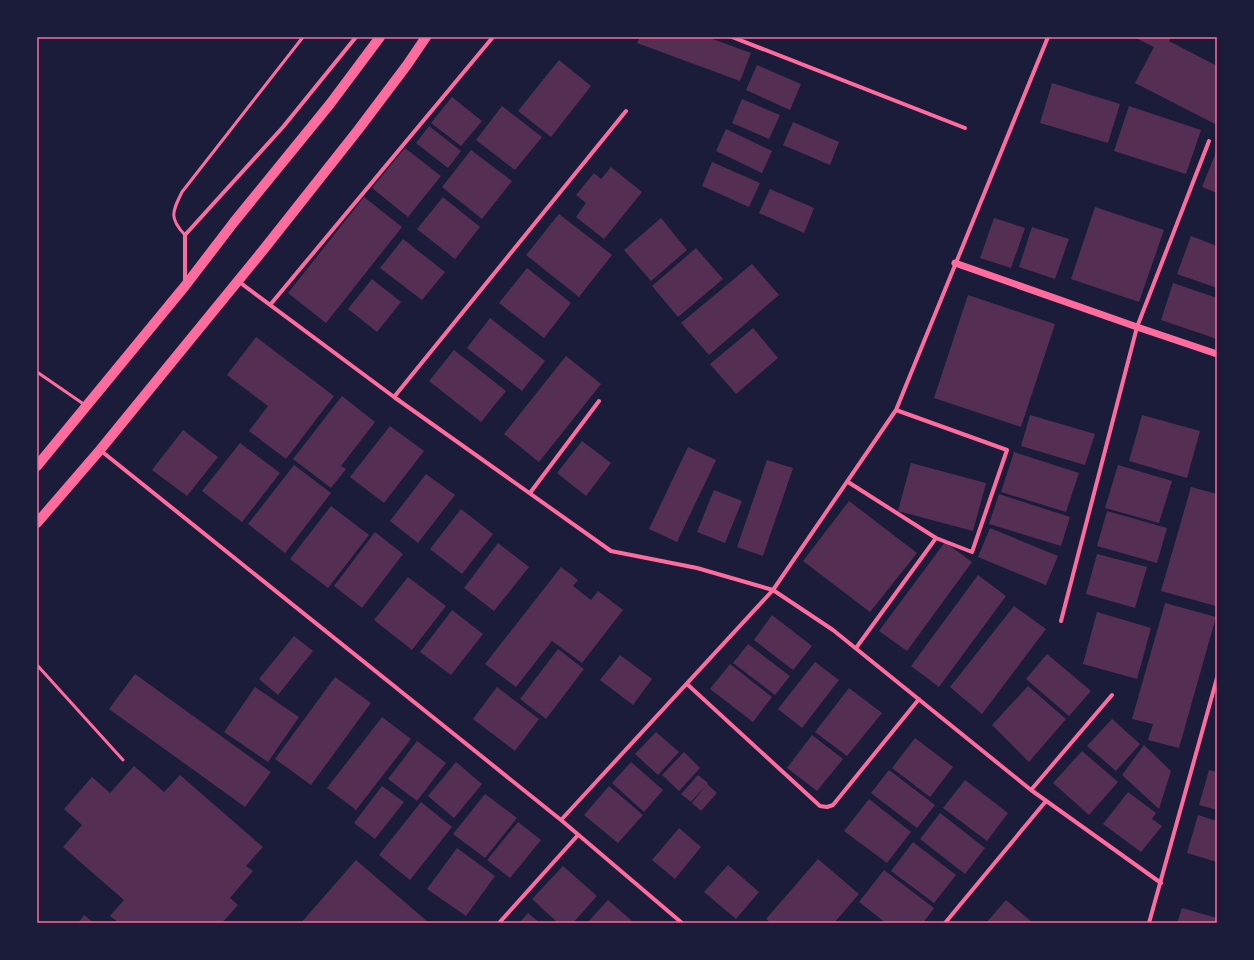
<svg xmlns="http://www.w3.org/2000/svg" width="1254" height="960" font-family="'Varela Round',sans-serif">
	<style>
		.building { fill: #542f53 }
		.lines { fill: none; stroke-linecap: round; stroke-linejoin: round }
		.service { stroke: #ff6b9d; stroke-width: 3 }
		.minor { stroke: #ff6b9d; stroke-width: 4 }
		.tertiary { stroke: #ff6b9d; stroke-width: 7 }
		.primary { stroke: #ff6b9d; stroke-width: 10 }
		.neatline { fill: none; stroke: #ff6b9d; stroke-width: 1.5 }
	</style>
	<rect width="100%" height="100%" fill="#1b1b3a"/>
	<path class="building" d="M 640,37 L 707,37 L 751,53 L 740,81 L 637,43 Z
		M 1134,37 L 1171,37 L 1169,41 L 1217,66 L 1217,125 L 1135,83 L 1154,47 Z
		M 559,60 L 591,86 L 551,137 L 518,111 Z
		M 757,65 L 801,84 L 790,110 L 746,90 Z
		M 1052,83 L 1120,104 L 1108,143 L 1040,123 Z
		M 452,97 L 482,121 L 461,146 L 431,123 Z
		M 742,99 L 780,115 L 769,139 L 732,123 Z
		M 502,106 L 542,137 L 515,170 L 476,140 Z
		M 1129,106 L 1201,130 L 1186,174 L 1114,151 Z
		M 793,122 L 839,142 L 830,165 L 783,145 Z
		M 429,126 L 461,151 L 448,168 L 416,143 Z
		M 726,129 L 772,151 L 762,173 L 716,151 Z
		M 405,148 L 441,176 L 408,217 L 372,188 Z
		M 471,150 L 512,181 L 482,219 L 442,187 Z
		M 1217,150 L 1217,193 L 1202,187 Z
		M 712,162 L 760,183 L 749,207 L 702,186 Z
		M 611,167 L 642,192 L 604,239 L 576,217 L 586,203 L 576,195 L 594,173 L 601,179 Z
		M 770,189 L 814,208 L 804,233 L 759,213 Z
		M 364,197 L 402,227 L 326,323 L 288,293 Z
		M 443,197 L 480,227 L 455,259 L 417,229 Z
		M 1095,207 L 1164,230 L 1139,302 L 1071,279 Z
		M 559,214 L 612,255 L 579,297 L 526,255 Z
		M 661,218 L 687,250 L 651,281 L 624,250 Z
		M 994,218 L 1025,228 L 1011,268 L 980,258 Z
		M 1032,227 L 1069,239 L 1055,279 L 1019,267 Z
		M 1191,236 L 1217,246 L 1217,288 L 1177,274 Z
		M 403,239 L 445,272 L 422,300 L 380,268 Z
		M 696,248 L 723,279 L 678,317 L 652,286 Z
		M 752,264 L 779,295 L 709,355 L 681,323 Z
		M 527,268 L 571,303 L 544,338 L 499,303 Z
		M 372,279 L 401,302 L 377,332 L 348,309 Z
		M 1173,283 L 1217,298 L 1217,339 L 1161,320 Z
		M 968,295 L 1055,324 L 1021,427 L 934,398 Z
		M 490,318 L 545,361 L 522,391 L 467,348 Z
		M 753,328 L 778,358 L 736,394 L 710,364 Z
		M 256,337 L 334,396 L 286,459 L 249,431 L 268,406 L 227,375 Z
		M 454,350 L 506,391 L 481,422 L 429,381 Z
		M 566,356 L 601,384 L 539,462 L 504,434 Z
		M 342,396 L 375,422 L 341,466 L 346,469 L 331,488 L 293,459 Z
		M 1030,415 L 1095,434 L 1085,465 L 1021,446 Z
		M 1142,415 L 1200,431 L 1187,478 L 1129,461 Z
		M 390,426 L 424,451 L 384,503 L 350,477 Z
		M 183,430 L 218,457 L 187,496 L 152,470 Z
		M 582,441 L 611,463 L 586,496 L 557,473 Z
		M 240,443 L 280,473 L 242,522 L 202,491 Z
		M 688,447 L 716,460 L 677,542 L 649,529 Z
		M 1014,452 L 1079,473 L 1066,512 L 1001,492 Z
		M 767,460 L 793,468 L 763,556 L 737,547 Z
		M 911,463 L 986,483 L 973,531 L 898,511 Z
		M 294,465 L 331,493 L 285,553 L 248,524 Z
		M 1118,465 L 1172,481 L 1159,523 L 1105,508 Z
		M 426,474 L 455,495 L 418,543 L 390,521 Z
		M 1191,487 L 1217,494 L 1216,606 L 1161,591 Z
		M 714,490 L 742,501 L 725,543 L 697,532 Z
		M 999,494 L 1070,517 L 1061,546 L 989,524 Z
		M 849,501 L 917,553 L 870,612 L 803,561 Z
		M 331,506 L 369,535 L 328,588 L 290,559 Z
		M 461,509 L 493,534 L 462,574 L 430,549 Z
		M 1107,511 L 1167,528 L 1157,563 L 1097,546 Z
		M 990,528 L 1058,556 L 1046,585 L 978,557 Z
		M 375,532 L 403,554 L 362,608 L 334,586 Z
		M 945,542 L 972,562 L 907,651 L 879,631 Z
		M 498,543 L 529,567 L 494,611 L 464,588 Z
		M 1097,554 L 1147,567 L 1135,608 L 1086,594 Z
		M 561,567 L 578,580 L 573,586 L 591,600 L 598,591 L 623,610 L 582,663 L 552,641 L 516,687 L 485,664 Z
		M 978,575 L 1006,596 L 939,687 L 911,666 Z
		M 408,577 L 446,606 L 412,650 L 374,620 Z
		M 1165,603 L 1216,617 L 1179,748 L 1148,740 L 1153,724 L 1132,719 Z
		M 1014,606 L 1046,629 L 982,714 L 950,687 Z
		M 452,610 L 483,634 L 451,675 L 420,652 Z
		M 1097,612 L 1151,628 L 1137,679 L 1083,664 Z
		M 772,615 L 812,646 L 793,670 L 754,640 Z
		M 294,636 L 313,651 L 278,695 L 259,679 Z
		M 748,644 L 790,676 L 775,695 L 733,663 Z
		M 558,649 L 584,669 L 546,719 L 520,699 Z
		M 1047,654 L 1091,691 L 1069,716 L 1026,679 Z
		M 620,655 L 652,679 L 633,705 L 600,680 Z
		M 815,662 L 839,680 L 802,728 L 778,709 Z
		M 730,664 L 772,697 L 753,722 L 710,689 Z
		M 135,674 L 271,772 L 245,807 L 109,709 Z
		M 335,677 L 371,703 L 311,785 L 275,759 Z
		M 1028,686 L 1066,719 L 1029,762 L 992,725 Z
		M 255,687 L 299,717 L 268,762 L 224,732 Z
		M 497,687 L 539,719 L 515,751 L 473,719 Z
		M 849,688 L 882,713 L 847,756 L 815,732 Z
		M 382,717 L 411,739 L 356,810 L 327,788 Z
		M 1112,719 L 1140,744 L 1116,771 L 1087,746 Z
		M 656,732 L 679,752 L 658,775 L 635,754 Z
		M 812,735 L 843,759 L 817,791 L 787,768 Z
		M 915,738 L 953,767 L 930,797 L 892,768 Z
		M 417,741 L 446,763 L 417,801 L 388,779 Z
		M 1144,745 L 1171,771 L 1159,809 L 1122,775 Z
		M 1082,751 L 1118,782 L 1089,815 L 1053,783 Z
		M 684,752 L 700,768 L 679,791 L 662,775 Z
		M 456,762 L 482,784 L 454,818 L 428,796 Z
		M 631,762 L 663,790 L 644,812 L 612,783 Z
		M 134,766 L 164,792 L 180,775 L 263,847 L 246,866 L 253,871 L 230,898 L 238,905 L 222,923 L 119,923 L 110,916 L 124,900 L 63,847 L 82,825 L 64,809 L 92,777 L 110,793 Z
		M 889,770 L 935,805 L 917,828 L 871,793 Z
		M 1209,770 L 1217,772 L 1217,810 L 1199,805 Z
		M 698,775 L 708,783 L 691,802 L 681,794 Z
		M 965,780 L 1008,813 L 987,841 L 943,808 Z
		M 707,784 L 717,793 L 701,811 L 692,803 Z
		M 382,786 L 404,802 L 375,839 L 354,823 Z
		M 609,786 L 643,815 L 618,843 L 584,815 Z
		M 1128,792 L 1156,813 L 1152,819 L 1162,826 L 1141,852 L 1103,824 Z
		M 485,794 L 517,818 L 485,858 L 453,834 Z
		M 869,799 L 911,832 L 887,863 L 844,831 Z
		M 421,802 L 452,827 L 410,880 L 379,855 Z
		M 940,813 L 985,848 L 965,874 L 920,839 Z
		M 1198,815 L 1217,821 L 1217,862 L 1187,853 Z
		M 518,822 L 541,840 L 510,878 L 487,860 Z
		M 679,828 L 701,847 L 675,879 L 652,860 Z
		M 913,842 L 956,875 L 934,903 L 891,871 Z
		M 457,848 L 495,876 L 466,916 L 427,889 Z
		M 818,859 L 859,894 L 834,923 L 771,923 L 766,919 Z
		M 356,860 L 429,923 L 301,923 Z
		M 728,865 L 759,892 L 736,919 L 704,892 Z
		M 563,866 L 597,896 L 573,923 L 558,923 L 532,899 Z
		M 884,870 L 934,908 L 923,923 L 886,923 L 859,902 Z
		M 608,900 L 632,921 L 630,923 L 587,923 Z
		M 1006,900 L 1033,923 L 986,923 Z
		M 1182,908 L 1217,918 L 1217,923 L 1177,923 Z
		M 528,913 L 540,923 L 519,923 Z
		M 84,915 L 94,923 L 78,923 Z"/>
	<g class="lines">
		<path class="service" d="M 185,235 C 169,218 172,212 182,192 L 303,37
			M 37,372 L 85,405
			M 37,665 L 123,760"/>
		<path class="minor" d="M 732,37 L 965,128
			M 238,281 L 394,397 L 611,551 L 697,568 L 773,590 L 833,630 L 1031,790 L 1161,883
			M 185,282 L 185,235 L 283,127 L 356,37
			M 270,305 L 493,37
			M 394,397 L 626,111
			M 100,450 L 561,820 L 682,923
			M 848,482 L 936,538 L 972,552 L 1007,450 L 896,410
			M 530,493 L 599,401
			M 1061,621 L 1137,327 L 1209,141
			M 856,648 L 936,538
			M 687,684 L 820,806 L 827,807 L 833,805 L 919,699
			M 1031,790 L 1112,695
			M 561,820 L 773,590 L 896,410 L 1048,37
			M 499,923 L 578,835
			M 945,923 L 1046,801
			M 1149,923 L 1217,678"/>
		<path class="tertiary" d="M 955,263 L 1137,327 L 1217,354"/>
		<path class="primary" d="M 37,466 L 185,286 L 234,222 L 330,104 L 380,37
			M 37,523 L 100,450 L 264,249 L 358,130 L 407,65 L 426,37"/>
	</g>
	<rect width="1254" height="960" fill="none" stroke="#1b1b3a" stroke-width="76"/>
	<rect x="38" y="38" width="1178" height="884" class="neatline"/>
</svg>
